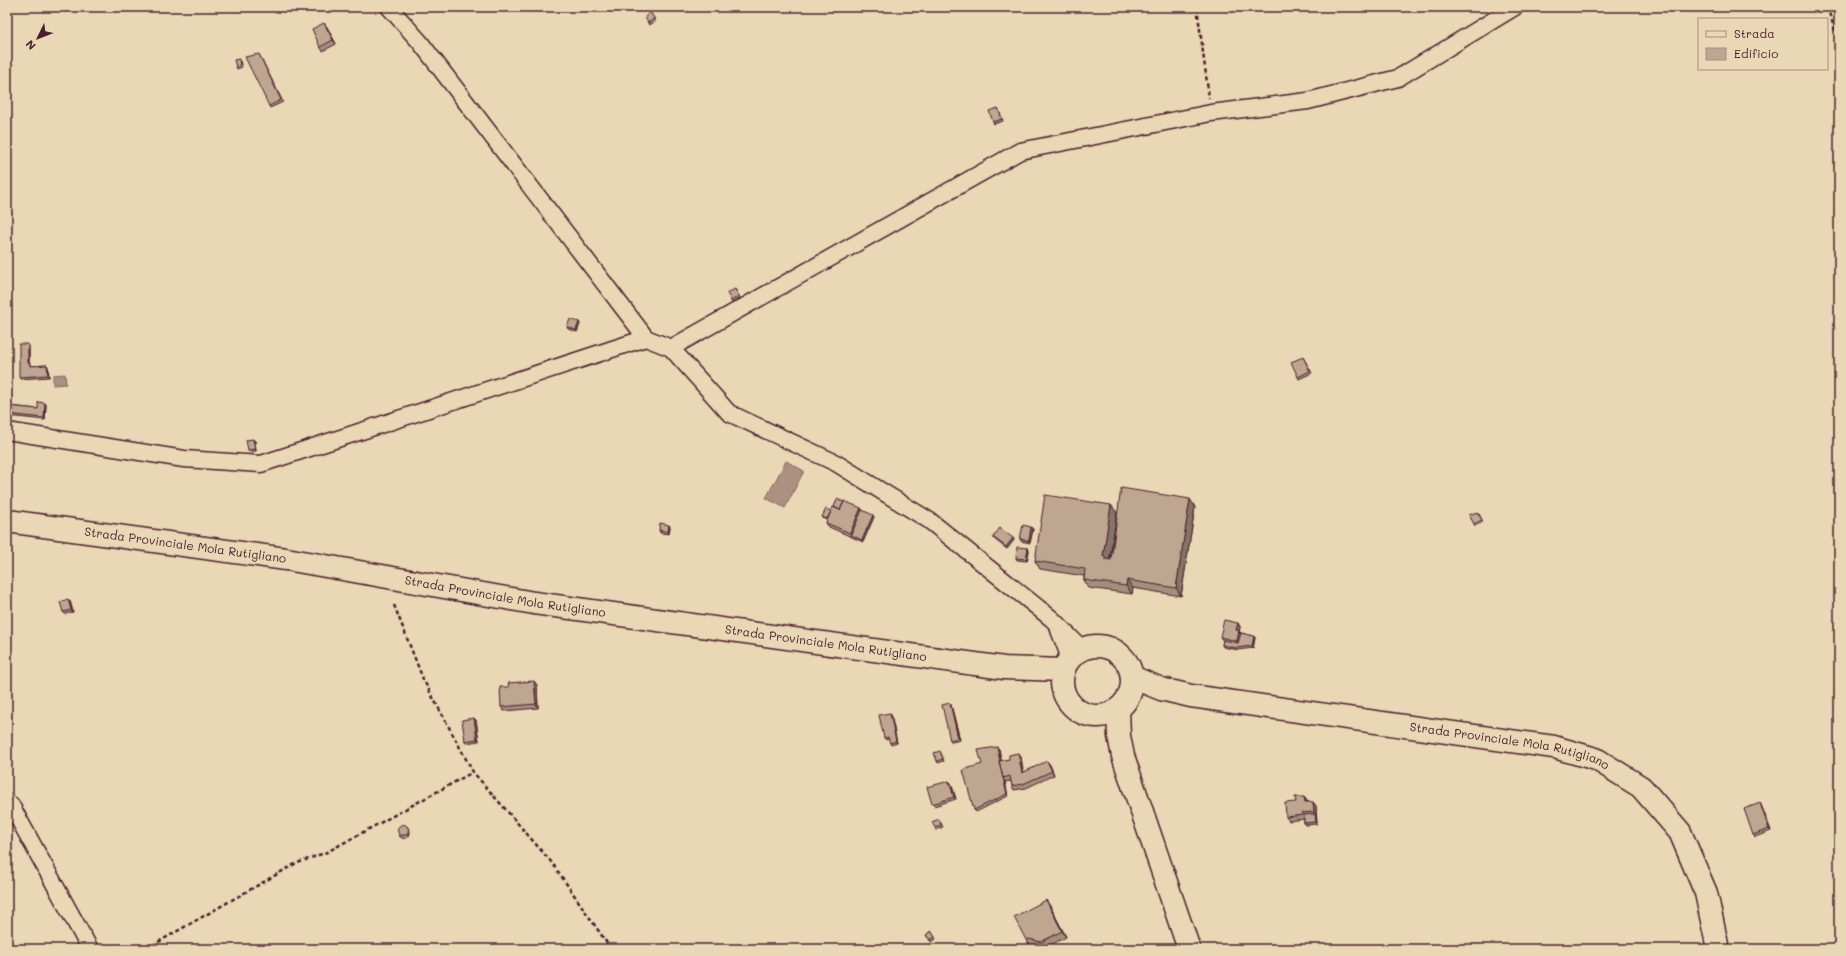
<svg xmlns="http://www.w3.org/2000/svg" width="1846" height="956" font-family="Mali,sans-serif">
	<style>
		.water { fill: #ac9181; stroke: #85635f }
		.lines { fill: none; stroke-linecap: round; stroke-linejoin: round }
		.street-casing { stroke: #4a1f2b; stroke-width: 19 }
		.secondary-casing { stroke: #4a1f2b; stroke-width: 25 }
		.path { stroke: #4a1f2b; stroke-width: 2.5; stroke-dasharray: 4 3; stroke-linecap: butt }
		.street { stroke: #e9d7b5; stroke-width: 16 }
		.secondary { stroke: #e9d7b5; stroke-width: 22 }
		.wall { fill: #a48f7d; stroke: #4a1f2b }
		.shaded-wall { fill: #867466; stroke: #4a1f2b }
		.building { fill: #bfa691; stroke: #4a1f2b }
		.labels { text-anchor: middle; stroke-width: 4; stroke-linejoin: round; paint-order: stroke }
		.street-label { font-size: 12px; fill: #4a1f2b; stroke: #e9d7b5 }
	</style>
	<rect width="100%" height="100%" fill="#e9d7b5"/>
	<filter id="ink" filterUnits="userSpaceOnUse"><feTurbulence type="fractalNoise" baseFrequency=".025" numOctaves="2"/><feDisplacementMap in="SourceGraphic" scale="8" xChannelSelector="R" yChannelSelector="G"/><feConvolveMatrix kernelMatrix="1 2 1 2 8 2 1 2 1" color-interpolation-filters="sRGB"/></filter>
	<g filter="url(#ink)">
		<path class="water" d="M 65,374 L 66,384 L 53,385 L 53,375 Z
			M 786,461 L 804,471 L 785,508 L 766,498 Z"/>
		<g class="lines">
			<g class="street-casing">
				<path id="street" d="M 389,7 L 420,42 L 646,338 L 671,348 L 729,413 L 836,463 L 930,521 L 1052,619 L 1082,649
					M 671,348 L 1020,151 L 1211,113 L 1308,101 L 1398,78 L 1515,7
					M 7,431 L 184,459 L 261,464 L 646,338
					M 1059,630 L 1070,658
					M 7,802 L 11,805 L 90,949"/>
			</g>
			<g class="secondary-casing">
				<g id="secondary">
					<path id="s1" d="M 7,521 L 286,559 L 534,603 L 1004,668 L 1063,670"/>
					<circle cx="1097" cy="681" r="35"/>
					<path id="s2" d="M 1132,677 L 1161,689 L 1191,696 L 1554,747 L 1596,759 L 1641,787 L 1680,832 L 1706,893 L 1718,949"/>
					<path d="M 1118,709 L 1119,736 L 1123,756 L 1189,949"/>
				</g>
			</g>
			<path class="path" d="M 1197,7 L 1209,98
				M 1827,7 L 1839,41
				M 394,605 L 423,679 L 473,772 L 553,864 L 611,949
				M 146,949 L 295,864 L 327,852 L 473,772"/>
			<use href="#street" class="street"/>
			<use href="#secondary" class="secondary"/>
		</g>
		<path class="wall" d="M 45,7 L 55,7 L 46,9 Z
			M 650,12 L 655,20 L 655,22 L 649,25 L 648,23 Z
			M 327,27 L 336,44 L 323,51 L 320,47 Z
			M 260,56 L 283,102 L 270,108 L 269,106 Z
			M 240,61 L 242,67 L 237,69 L 236,67 Z
			M 998,108 L 999,110 L 1003,121 L 994,124 L 993,122 Z
			M 735,289 L 740,298 L 732,303 L 731,301 Z
			M 579,322 L 580,324 L 577,332 L 568,329 L 567,327 Z
			M 29,346 L 29,363 L 31,366 L 47,365 L 48,367 L 49,377 L 20,379 L 19,377 Z
			M 1303,357 L 1312,373 L 1299,379 L 1298,377 Z
			M 7,392 L 9,392 L 11,394 L 10,406 L 38,409 L 45,403 L 46,405 L 45,420 L 7,416 Z
			M 255,441 L 256,451 L 249,452 L 248,450 Z
			M 1111,505 L 1117,513 L 1110,560 L 1111,560 L 1195,507 L 1181,596 L 1133,588 L 1132,594 L 1089,588 L 1084,580 L 1084,576 L 1040,569 L 1035,561 Z
			M 861,508 L 862,510 L 874,517 L 863,542 L 829,527 L 826,523 L 827,520 L 824,519 L 822,517 L 831,511 Z
			M 1479,514 L 1483,522 L 1475,526 L 1474,524 Z
			M 669,525 L 670,527 L 669,534 L 660,533 L 659,530 Z
			M 1033,529 L 1030,543 L 1021,541 L 1020,539 Z
			M 993,537 L 1013,538 L 1014,540 L 1007,549 L 994,539 Z
			M 1028,548 L 1029,551 L 1027,561 L 1017,560 L 1016,558 Z
			M 68,599 L 70,601 L 73,612 L 65,614 L 63,612 Z
			M 1238,623 L 1240,627 L 1239,631 L 1241,633 L 1254,636 L 1255,638 L 1253,648 L 1238,650 L 1223,647 L 1222,645 L 1223,641 L 1220,637 Z
			M 537,685 L 538,708 L 504,711 L 501,707 L 509,687 Z
			M 950,703 L 951,705 L 960,740 L 952,742 L 950,740 Z
			M 890,713 L 891,715 L 897,743 L 891,745 L 890,743 L 889,739 L 886,740 L 884,738 Z
			M 474,718 L 476,720 L 479,741 L 466,743 L 465,741 Z
			M 999,749 L 1001,761 L 1021,757 L 1023,772 L 1050,765 L 1054,775 L 1026,788 L 1014,790 L 1012,786 L 1011,781 L 1005,782 L 1008,796 L 976,812 L 974,810 L 982,764 Z
			M 941,753 L 944,761 L 938,763 L 937,761 Z
			M 951,783 L 956,799 L 934,806 L 932,804 Z
			M 1304,797 L 1307,801 L 1307,802 L 1313,802 L 1316,806 L 1317,824 L 1306,825 L 1304,823 L 1304,819 L 1289,821 L 1286,817 L 1296,802 Z
			M 1760,803 L 1761,805 L 1771,831 L 1755,837 L 1753,835 Z
			M 940,821 L 943,827 L 936,830 L 935,828 Z
			M 408,828 L 410,832 L 409,836 L 405,839 L 400,837 L 398,834 Z
			M 1050,906 L 1066,937 L 1045,948 L 1033,945 L 1031,946 L 1026,940 Z
			M 931,931 L 936,939 L 931,942 L 926,935 Z"/>
		<path class="shaded-wall" d="M 324,23 L 327,27 L 336,44 L 333,40 Z
			M 579,322 L 580,324 L 577,332 L 576,330 Z
			M 28,344 L 29,346 L 29,365 L 28,363 Z
			M 47,365 L 48,367 L 49,377 L 48,375 Z
			M 9,392 L 11,394 L 10,408 L 8,406 Z
			M 45,403 L 46,405 L 45,420 L 44,418 Z
			M 253,439 L 255,441 L 256,451 L 255,449 Z
			M 1190,499 L 1195,507 L 1181,596 L 1176,588 Z
			M 1111,505 L 1117,513 L 1109,562 L 1110,567 L 1103,556 Z
			M 861,508 L 864,512 L 851,535 L 850,533 Z
			M 873,515 L 874,517 L 863,542 L 862,540 Z
			M 669,525 L 670,527 L 669,534 L 668,532 Z
			M 1031,527 L 1033,529 L 1030,543 L 1029,541 Z
			M 1013,538 L 1014,540 L 1007,549 L 1006,547 Z
			M 1028,548 L 1029,551 L 1027,561 L 1026,559 Z
			M 1127,580 L 1133,588 L 1132,594 L 1126,586 Z
			M 68,599 L 70,601 L 73,612 L 71,610 Z
			M 1238,623 L 1240,627 L 1239,634 L 1236,630 Z
			M 1239,631 L 1242,635 L 1240,645 L 1237,641 Z
			M 1254,636 L 1255,638 L 1253,648 L 1252,646 Z
			M 534,681 L 537,685 L 538,708 L 536,704 Z
			M 950,703 L 951,705 L 960,740 L 958,738 Z
			M 890,713 L 891,715 L 897,743 L 896,741 Z
			M 474,718 L 476,720 L 479,741 L 477,739 Z
			M 997,747 L 999,749 L 1005,778 L 1004,778 Z
			M 1018,753 L 1021,757 L 1024,777 L 1022,773 Z
			M 1047,761 L 1050,765 L 1054,775 Z
			M 1004,780 L 1005,782 L 1008,796 L 1007,794 Z
			M 949,781 L 951,783 L 956,799 L 954,797 Z
			M 1304,797 L 1307,801 L 1307,806 L 1305,802 Z
			M 1313,802 L 1316,806 L 1317,824 L 1316,822 L 1315,814 L 1314,812 Z
			M 1760,803 L 1761,805 L 1771,831 L 1769,829 Z
			M 407,826 L 410,832 L 409,836 L 408,834 Z
			M 1046,900 L 1050,906 L 1066,937 L 1062,931 Z"/>
		<path class="building" d="M 650,12 L 654,18 L 653,20 L 648,23 L 645,17 Z
			M 324,23 L 333,40 L 320,47 L 312,29 Z
			M 259,54 L 281,100 L 269,106 L 245,57 Z
			M 239,59 L 240,65 L 236,67 L 234,60 Z
			M 998,108 L 1002,119 L 993,122 L 989,111 Z
			M 735,289 L 739,296 L 731,301 L 727,293 Z
			M 570,319 L 579,322 L 576,330 L 567,327 Z
			M 19,344 L 28,344 L 28,363 L 30,363 L 30,366 L 47,365 L 48,375 L 19,377 Z
			M 1303,357 L 1310,371 L 1298,377 L 1291,362 Z
			M 7,392 L 9,392 L 8,406 L 38,409 L 38,402 L 45,403 L 44,418 L 7,414 Z
			M 253,439 L 255,449 L 248,450 L 246,440 Z
			M 1121,488 L 1190,499 L 1176,588 L 1127,580 L 1126,586 L 1084,580 L 1085,569 L 1035,561 L 1045,495 L 1111,505 L 1103,556 L 1105,556 L 1105,559 L 1111,560 Z
			M 837,499 L 844,502 L 840,510 L 834,507 Z
			M 844,501 L 861,508 L 850,533 L 826,523 L 833,507 L 840,510 Z
			M 826,509 L 831,511 L 827,519 L 822,517 Z
			M 862,510 L 873,515 L 862,540 L 851,535 Z
			M 1477,512 L 1482,520 L 1474,524 L 1469,515 Z
			M 660,523 L 669,525 L 668,532 L 659,530 Z
			M 1023,525 L 1031,527 L 1029,541 L 1020,539 Z
			M 1000,528 L 1013,538 L 1006,547 L 993,537 Z
			M 1017,547 L 1028,548 L 1026,559 L 1016,558 Z
			M 68,599 L 71,610 L 63,612 L 60,602 Z
			M 1224,620 L 1238,623 L 1236,630 L 1239,631 L 1237,641 L 1220,637 Z
			M 1241,633 L 1254,636 L 1252,646 L 1236,648 L 1222,645 L 1223,640 L 1238,643 Z
			M 534,681 L 536,704 L 501,707 L 500,687 L 509,687 L 508,683 Z
			M 950,703 L 958,738 L 950,740 L 942,705 Z
			M 890,713 L 896,741 L 890,743 L 888,737 L 884,738 L 879,715 Z
			M 474,718 L 477,739 L 465,741 L 462,720 Z
			M 997,747 L 1000,761 L 999,761 L 1007,794 L 974,810 L 963,770 L 982,764 L 978,750 Z
			M 940,751 L 943,759 L 937,761 L 934,753 Z
			M 1018,753 L 1022,773 L 1047,761 L 1052,771 L 1023,784 L 1012,786 L 1010,776 L 1003,778 L 999,761 L 1009,759 L 1009,755 Z
			M 949,781 L 954,797 L 932,804 L 927,787 Z
			M 1295,797 L 1304,797 L 1305,802 L 1313,802 L 1314,812 L 1302,813 L 1303,815 L 1286,817 L 1285,803 L 1296,802 Z
			M 1760,803 L 1769,829 L 1753,835 L 1744,809 Z
			M 1315,814 L 1316,822 L 1304,823 L 1304,815 Z
			M 939,819 L 941,825 L 935,828 L 932,822 Z
			M397.5 830a5.5 5.5 0 1 1 11 0a5.5 5.5 0 1 1-11 0Z
			M 1046,900 L 1062,931 L 1041,942 L 1029,939 L 1026,940 L 1014,917 Z
			M 931,931 L 935,937 L 930,940 L 926,935 Z"/>
	</g>
	<g class="labels">
		<g class="street-label">
			<text dy="4" stroke="none"><textPath href="#s1" startOffset="180">Strada Provinciale Mola Rutigliano</textPath></text>
			<text dy="4" stroke="none"><textPath href="#s1" startOffset="504">Strada Provinciale Mola Rutigliano</textPath></text>
			<text dy="4" stroke="none"><textPath href="#s1" startOffset="828">Strada Provinciale Mola Rutigliano</textPath></text>
			<text dy="4" stroke="none"><textPath href="#s2" startOffset="385">Strada Provinciale Mola Rutigliano</textPath></text>
		</g>
	</g>
	<rect width="1846" height="956" fill="none" stroke="#e9d7b5" stroke-width="24"/>
	<rect x="12" y="12" width="1822" height="932" fill="none" stroke="#4a1f2b" stroke-width="1.5" filter="url(#ink)"/>
	<rect x="1698" y="18" width="130" height="52" fill="#e9d7b5" stroke="#a98d7e"/>
	<rect x="1706" y="31" width="20" height="6" fill="#e9d7b5" stroke="#a98d7e"/>
	<text x="1734" y="38" font-size="12" fill="#4a1f2b">Strada</text>
	<rect x="1706" y="48" width="20" height="12" fill="#bfa691" stroke="#a98d7e"/>
	<text x="1734" y="58" font-size="12" fill="#4a1f2b">Edificio</text>
	<g transform="translate(38 38) rotate(227)" stroke="#e9d7b5" stroke-width="3" paint-order="stroke">
	<path d="M0-3L7 15L0 10L-7 15Z" fill="#4a1f2b"/>
	<text y="-6" font-size="11" font-weight="bold" text-anchor="middle" fill="#4a1f2b">N</text>
	</g>
</svg>
